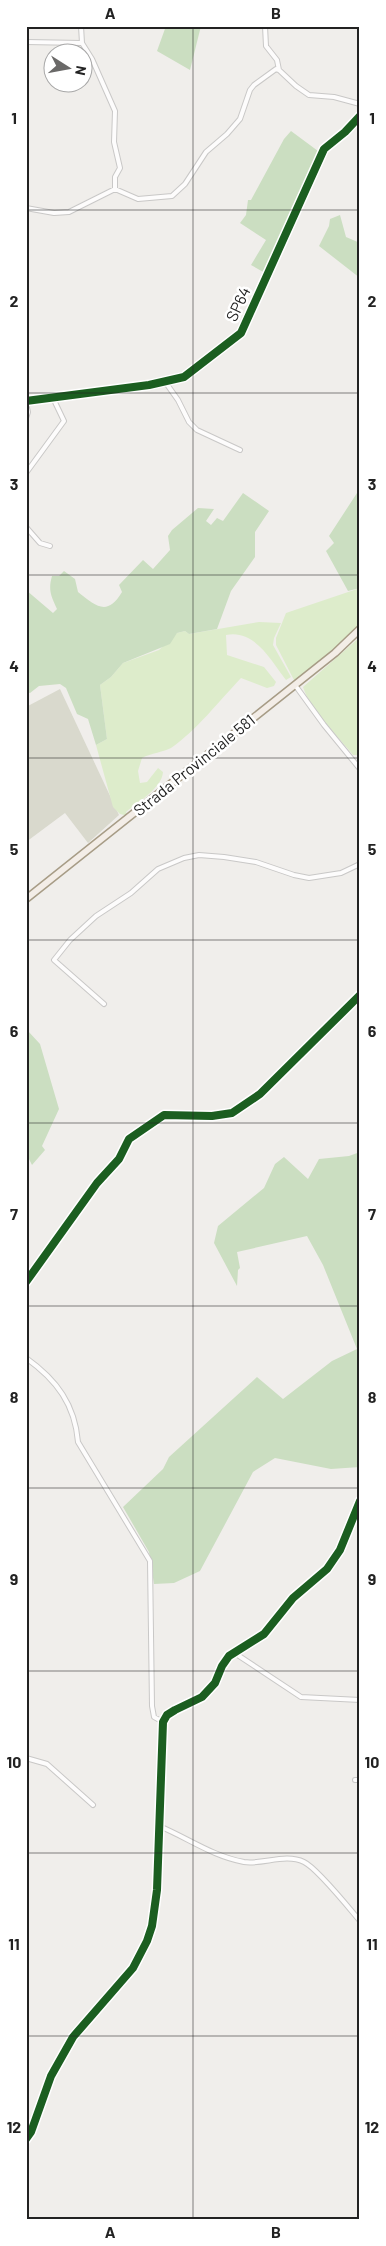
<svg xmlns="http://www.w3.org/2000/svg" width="386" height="2246" font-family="Barlow,sans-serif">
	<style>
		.construction { fill: #d9d9cd }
		.grass { fill: #ddeccb }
		.forest { fill: #cbdec1 }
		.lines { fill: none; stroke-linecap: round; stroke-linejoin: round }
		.minor-casing { stroke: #c9c8c7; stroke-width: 6 }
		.tertiary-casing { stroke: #c9c8c7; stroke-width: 8 }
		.primary-casing { stroke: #a79c86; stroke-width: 9 }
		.minor { stroke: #fdfcfc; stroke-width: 4 }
		.tertiary { stroke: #fdfcfc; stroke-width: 5 }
		.primary { stroke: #f3ede7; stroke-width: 6 }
		.cycleway-casing { stroke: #fff; stroke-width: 11 }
		.cycleway { stroke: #1b5e20; stroke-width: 8 }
		.grid { fill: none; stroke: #222; stroke-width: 1; stroke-opacity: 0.55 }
		.labels { text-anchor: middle; stroke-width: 5; stroke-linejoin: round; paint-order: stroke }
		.street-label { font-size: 16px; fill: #222; stroke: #fff }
		.neatline { fill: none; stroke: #222; stroke-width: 2 }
		.grid-label { font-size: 16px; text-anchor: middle; font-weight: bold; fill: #222 }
	</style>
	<rect width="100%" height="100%" fill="#f0eeeb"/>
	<path class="construction" d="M 60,689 L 119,815 L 88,843 L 65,813 L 26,842 L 26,707 Z"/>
	<path class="grass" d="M 360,588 L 360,628 L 295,682 L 276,645 L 276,638 L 286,613 Z
		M 259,622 L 281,623 L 274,638 L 273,645 L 291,677 L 286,680 C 271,661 255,629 226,635 L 227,655 L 264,667 L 276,682 L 274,686 L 267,688 L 241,678 C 220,700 196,731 171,748 C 164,752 151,753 142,758 L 138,771 L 140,783 L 147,782 L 158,768 L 163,772 C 162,788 138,802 126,812 L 128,816 L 120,814 L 113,807 L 96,745 L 107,739 L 100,685 L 111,677 L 123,663 L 159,650 L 177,633 L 185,631 L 189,634 Z
		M 360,637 L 360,755 L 353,755 C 338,736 310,710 303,687 Z"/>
	<path class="forest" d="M 166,26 L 201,26 L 190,70 L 157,51 Z
		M 291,131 L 318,151 L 302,198 L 265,273 L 251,265 L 266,240 L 240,223 L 246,215 L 248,200 L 251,200 L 284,139 Z
		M 340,215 L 346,237 L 360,243 L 360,278 L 319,246 L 329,226 L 330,219 Z
		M 360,481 L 360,588 L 348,591 L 326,551 L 334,543 L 329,536 L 357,493 Z
		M 243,493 L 269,511 L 255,532 L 255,557 L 231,591 L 217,629 L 189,634 L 185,631 L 177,633 L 170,644 L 123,663 L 111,677 L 100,685 L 107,739 L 96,745 L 88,719 L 77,714 L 66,688 L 60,684 L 39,686 L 30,693 L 26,692 L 26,590 L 53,613 L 57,609 C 51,596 48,590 52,576 L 59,576 L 64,571 L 75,579 L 78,592 C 96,606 107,617 122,592 L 119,585 L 143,560 L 153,569 L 170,550 L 168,536 L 172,530 L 198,508 L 214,509 L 206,521 L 211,525 L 217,518 L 223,521 Z
		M 26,1026 L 28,1031 L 40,1044 L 59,1109 L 42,1146 L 45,1150 L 32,1165 L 26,1153 Z
		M 360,1152 L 360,1467 L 331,1469 L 275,1458 L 253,1472 L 200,1571 L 174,1583 L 154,1584 L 149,1552 L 123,1507 L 163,1469 L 169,1457 L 257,1377 L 283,1399 L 332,1361 L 357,1349 L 323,1265 L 307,1236 L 237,1252 L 240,1268 L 238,1270 L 237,1286 L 214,1243 L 218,1226 L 264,1188 L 275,1164 L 284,1157 L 308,1179 L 319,1159 L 349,1156 Z"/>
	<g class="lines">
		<g class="minor-casing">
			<path id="minor" d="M 81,26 L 82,43 L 92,59 L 115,111 L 114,142 L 120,168 L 115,177 L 115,189
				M 265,26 L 266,46 L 277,60 L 279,70
				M 26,42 L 82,43
				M 26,208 L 54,213 L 69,212 L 115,189 L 138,199 L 172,196 L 185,184 L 206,152 L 227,134 L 240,119 L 250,90 L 254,85 L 276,69 L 279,70 L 296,86 L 309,95 L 334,97 L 360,104
				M 166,383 L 178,400 L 189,422 L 197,430 L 240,450
				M 26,404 L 28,412 L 26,418
				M 26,473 L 64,421 L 53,398
				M 26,527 L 40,543 L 50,546
				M 295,685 L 324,725 L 360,769
				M 104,1004 L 54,960 L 70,940 L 96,916 L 131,893 L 158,869 L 184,858 L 199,855 L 224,857 L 256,862 L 294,875 L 309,878 L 341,873 L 360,864
				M 26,1282 L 97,1183 L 119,1159 L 129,1139 L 164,1115 L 212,1116 L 232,1113 L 260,1094 L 360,995
				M 26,1358 C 57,1380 75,1405 78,1442 L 150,1561 L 152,1706 L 154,1717 L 163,1722
				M 233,1652 L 301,1697 L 360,1700
				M 26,1758 L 47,1764 L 93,1805
				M 355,1780 L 360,1780
				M 159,1826 C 188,1838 212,1856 244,1862 C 263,1865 285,1853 304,1862 C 317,1868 349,1908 360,1921
				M 26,2139 L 31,2132 L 51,2076 L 73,2037 L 133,1968 L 147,1941 L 152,1926 L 157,1890 L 163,1722 L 167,1715 L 175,1710 L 202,1697 L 215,1683 L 222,1666 L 229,1656 L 264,1634 L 293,1598 L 327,1569 L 340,1550 L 360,1501"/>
		</g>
		<g class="tertiary-casing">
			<path id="tertiary" d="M 26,401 L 149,385 L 184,377 L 241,333 L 324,149 L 345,132 L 360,116"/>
		</g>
		<g class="primary-casing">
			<path id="primary" d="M 26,899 L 335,653 L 360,629"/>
		</g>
		<use href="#minor" class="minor"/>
		<use href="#tertiary" class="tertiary"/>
		<use href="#primary" class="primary"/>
		<g class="cycleway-casing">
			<path id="cycleway" d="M 26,401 L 149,385 L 184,377 L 241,333 L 324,149 L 345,132 L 360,116
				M 26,1282 L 97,1183 L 119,1159 L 129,1139 L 164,1115 L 212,1116 L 232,1113 L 260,1094 L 360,995
				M 26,2139 L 31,2132 L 51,2076 L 73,2037 L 133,1968 L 147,1941 L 152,1926 L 157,1890 L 163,1722 L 167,1715 L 175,1710 L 202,1697 L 215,1683 L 222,1666 L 229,1656 L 264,1634 L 293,1598 L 327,1569 L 340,1550 L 360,1501"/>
		</g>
		<use href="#cycleway" class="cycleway"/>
	</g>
	<path class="grid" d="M 193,26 L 193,2220M 26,210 L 360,210M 26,393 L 360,393M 26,575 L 360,575M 26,758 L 360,758M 26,940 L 360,940M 26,1123 L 360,1123M 26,1306 L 360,1306M 26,1488 L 360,1488M 26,1671 L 360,1671M 26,1853 L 360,1853M 26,2036 L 360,2036"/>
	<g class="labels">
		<g class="street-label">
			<text transform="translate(238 304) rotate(-65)" y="6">SP64</text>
			<text transform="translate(194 765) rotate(-39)" y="6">Strada Provinciale 581</text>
		</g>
	</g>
	<rect width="386" height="2246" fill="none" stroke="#ffffff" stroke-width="55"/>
	<g transform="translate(68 68) rotate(101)"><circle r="24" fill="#ffffff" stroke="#a7a7a7"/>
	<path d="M0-4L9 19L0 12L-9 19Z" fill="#6a6968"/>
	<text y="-8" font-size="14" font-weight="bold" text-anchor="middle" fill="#222222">N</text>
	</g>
	<rect x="28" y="28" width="330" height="2190" class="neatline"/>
	<g class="grid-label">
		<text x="110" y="19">A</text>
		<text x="276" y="19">B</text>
		<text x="14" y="124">1</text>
		<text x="372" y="124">1</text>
		<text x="14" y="307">2</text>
		<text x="372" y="307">2</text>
		<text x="14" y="490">3</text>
		<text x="372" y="490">3</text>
		<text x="14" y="672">4</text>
		<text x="372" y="672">4</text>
		<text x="14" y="855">5</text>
		<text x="372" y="855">5</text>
		<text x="14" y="1037">6</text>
		<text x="372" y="1037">6</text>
		<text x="14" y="1220">7</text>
		<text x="372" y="1220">7</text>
		<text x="14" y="1403">8</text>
		<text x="372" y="1403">8</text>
		<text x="14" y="1585">9</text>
		<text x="372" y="1585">9</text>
		<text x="14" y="1768">10</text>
		<text x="372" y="1768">10</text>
		<text x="14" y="1950">11</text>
		<text x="372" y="1950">11</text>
		<text x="14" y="2133">12</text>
		<text x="372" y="2133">12</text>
		<text x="110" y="2238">A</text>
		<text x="276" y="2238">B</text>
	</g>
</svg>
